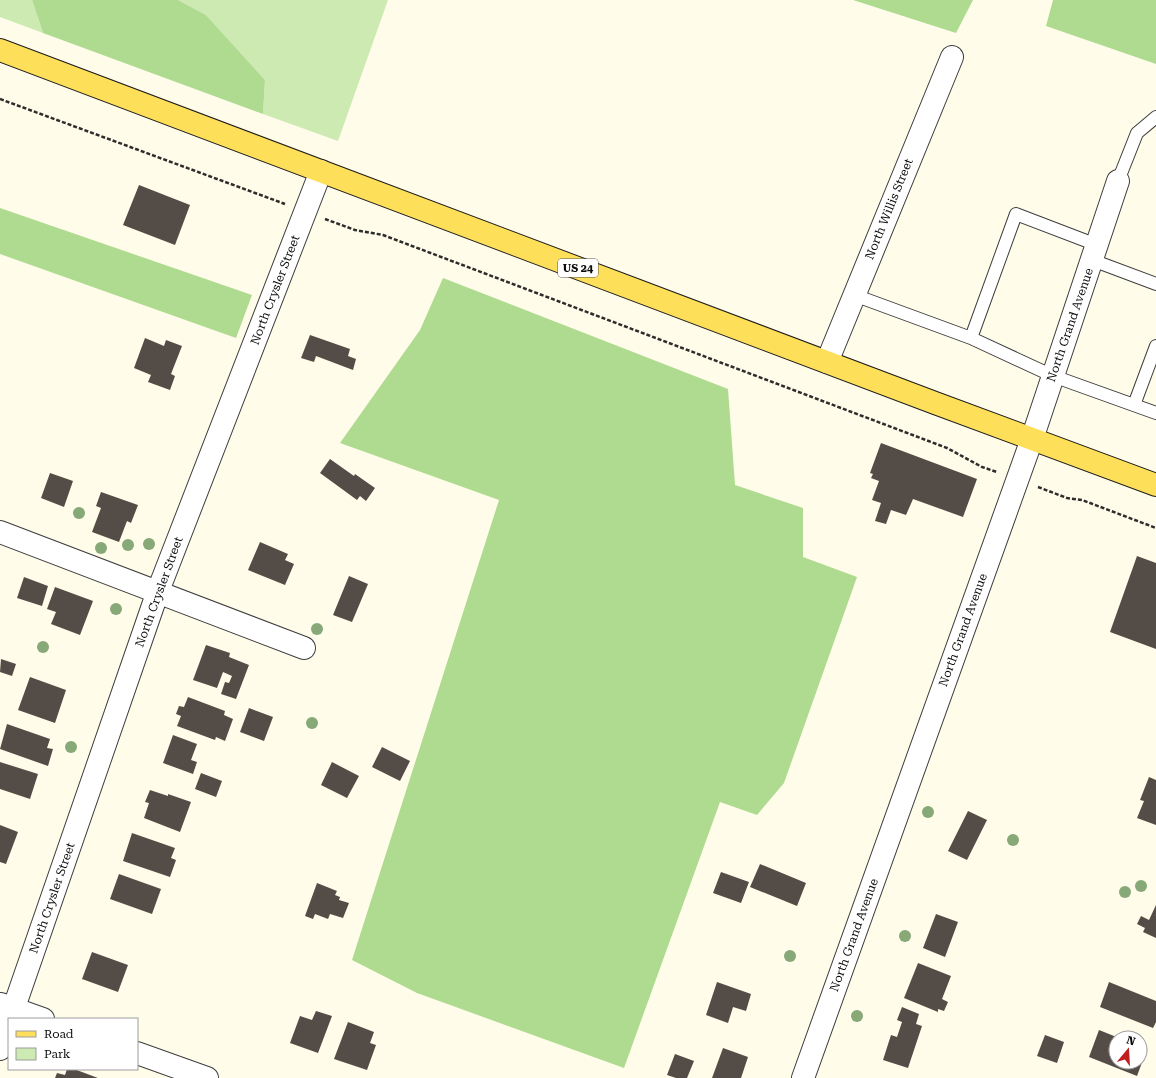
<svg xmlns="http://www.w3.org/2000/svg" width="1156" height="1078" font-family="'Roboto Serif',serif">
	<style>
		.green { fill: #cceab2 }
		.forest { fill: #aedb90 }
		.building { fill: #544d47 }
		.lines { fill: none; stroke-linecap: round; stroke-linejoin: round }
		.service-casing { stroke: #3e3e3e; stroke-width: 14 }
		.minor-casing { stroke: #3e3e3e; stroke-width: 24 }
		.primary-casing { stroke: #1c1c1c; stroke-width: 24 }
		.path { stroke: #2d2d2d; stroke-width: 2.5; stroke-dasharray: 4 2; stroke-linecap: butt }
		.service { stroke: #fff; stroke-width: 12 }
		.minor { stroke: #fff; stroke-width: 22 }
		.primary { stroke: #fedf5a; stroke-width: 22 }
		.tree { fill: #87a877 }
		.labels { text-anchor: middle; stroke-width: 4; stroke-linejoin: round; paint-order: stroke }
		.shield { fill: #fff; stroke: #545454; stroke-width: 1 }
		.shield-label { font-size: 11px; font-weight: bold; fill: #0b0b0b }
		.street-label { font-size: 12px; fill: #0b0b0b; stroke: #fff }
	</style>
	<rect width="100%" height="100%" fill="#fffce9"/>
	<path class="green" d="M 0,0 L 32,0 L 43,33 L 0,17 Z
		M 178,0 L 388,0 L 338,141 L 263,114 L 265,80 L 206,15 Z"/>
	<path class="forest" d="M 32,0 L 178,0 L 206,15 L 265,80 L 263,114 L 43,33 Z
		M 853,0 L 973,0 L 956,33 Z
		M 1053,0 L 1156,0 L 1156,64 L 1046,26 Z
		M 0,208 L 252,295 L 236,338 L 0,254 Z
		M 443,278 L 728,389 L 735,485 L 803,508 L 803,557 L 857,577 L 784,783 L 757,815 L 720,802 L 624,1068 L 417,993 L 352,960 L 499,500 L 340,443 L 420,330 Z"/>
	<path class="building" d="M 139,185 L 190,205 L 175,245 L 123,225 Z
		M 310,335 L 350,349 L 348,356 L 356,359 L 353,370 L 316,356 L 314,362 L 301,358 Z
		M 145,338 L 164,346 L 166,340 L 182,346 L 171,374 L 175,376 L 170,390 L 148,382 L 151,375 L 134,368 Z
		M 881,443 L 977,479 L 963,517 L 913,499 L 906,515 L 891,510 L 886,524 L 875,521 L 881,503 L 872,500 L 879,481 L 871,478 L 873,474 L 870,473 Z
		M 330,459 L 354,476 L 355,474 L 375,488 L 366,501 L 360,496 L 357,500 L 320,473 Z
		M 50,473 L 73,481 L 64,507 L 41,498 Z
		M 101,492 L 138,505 L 131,523 L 127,521 L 119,542 L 92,532 L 101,508 L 96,506 Z
		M 260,542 L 288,554 L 285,560 L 294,564 L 285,585 L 248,570 Z
		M 1137,556 L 1156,563 L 1156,649 L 1110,632 Z
		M 349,576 L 368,584 L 352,622 L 333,615 Z
		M 24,577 L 48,586 L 42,606 L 17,598 Z
		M 55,587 L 93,601 L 80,635 L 51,624 L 56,612 L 47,609 Z
		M 206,645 L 230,653 L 229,657 L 249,665 L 236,699 L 221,694 L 225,682 L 229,683 L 232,676 L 223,672 L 217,688 L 193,680 Z
		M 1,659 L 16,664 L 12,676 L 0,672 Z
		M 30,677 L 66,690 L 55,723 L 18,710 Z
		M 188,697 L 225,711 L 224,715 L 233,719 L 225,741 L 216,737 L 215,740 L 177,726 L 181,716 L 176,714 L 179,706 L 184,707 Z
		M 249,708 L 273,717 L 264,741 L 240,732 Z
		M 7,724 L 50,739 L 47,748 L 53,749 L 48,766 L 0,749 Z
		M 173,735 L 197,744 L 191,760 L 197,762 L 193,774 L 163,763 Z
		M 382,747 L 410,761 L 400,781 L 372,767 Z
		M 0,762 L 38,774 L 30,799 L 0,789 Z
		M 332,762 L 359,776 L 347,798 L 321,785 Z
		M 201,773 L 222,781 L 216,797 L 195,789 Z
		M 1149,777 L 1156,780 L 1156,825 L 1137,818 L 1144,801 L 1140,800 Z
		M 150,790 L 168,796 L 168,794 L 191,802 L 180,832 L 144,818 L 149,803 L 145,802 Z
		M 968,811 L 987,820 L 967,860 L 948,851 Z
		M 0,825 L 18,832 L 6,864 L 0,862 Z
		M 132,833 L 175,848 L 171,858 L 176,860 L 170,877 L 123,861 Z
		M 760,864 L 806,883 L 797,906 L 750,887 Z
		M 721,872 L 749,882 L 741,903 L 713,893 Z
		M 119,874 L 161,889 L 152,914 L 110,899 Z
		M 317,883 L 337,891 L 335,895 L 340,897 L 339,900 L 349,903 L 343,918 L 330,914 L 328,919 L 315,914 L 313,919 L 305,916 Z
		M 1156,905 L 1156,938 L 1143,932 L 1145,928 L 1137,924 L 1141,916 L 1149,920 Z
		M 936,914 L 958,922 L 945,957 L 923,948 Z
		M 92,952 L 128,965 L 118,992 L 82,979 Z
		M 918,963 L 951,976 L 942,999 L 948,1002 L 944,1011 L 938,1009 L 938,1012 L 904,998 Z
		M 717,982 L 751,994 L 746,1011 L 733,1007 L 728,1023 L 706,1015 Z
		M 1109,982 L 1156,1001 L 1156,1022 L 1153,1028 L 1100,1007 Z
		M 902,1007 L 919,1014 L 916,1024 L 922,1026 L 908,1068 L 883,1060 L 891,1035 L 897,1037 L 902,1022 L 897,1020 Z
		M 316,1011 L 332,1016 L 318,1053 L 290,1043 L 300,1016 L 312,1020 Z
		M 348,1022 L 374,1032 L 370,1043 L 376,1045 L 367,1070 L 334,1059 Z
		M 1099,1030 L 1119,1038 L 1116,1038 L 1116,1062 L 1140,1062 L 1140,1046 L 1147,1049 L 1137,1076 L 1089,1057 Z
		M 1045,1035 L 1064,1042 L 1057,1063 L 1037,1056 Z
		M 723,1048 L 748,1057 L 741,1078 L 712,1078 Z
		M 675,1054 L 694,1061 L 687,1078 L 676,1078 L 667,1075 Z
		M 67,1069 L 74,1069 L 98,1078 L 55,1078 L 57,1073 L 65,1075 Z"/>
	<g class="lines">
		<g class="service-casing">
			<path id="service" d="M 1118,181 L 1137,133 L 1156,117
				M 1092,260 L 1156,284
				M 854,295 L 971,338 L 1053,376 L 1156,413
				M 971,338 L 1016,214 L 1097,245
				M 1134,405 L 1156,346"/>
		</g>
		<g class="minor-casing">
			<path id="minor" d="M 827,362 L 952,57
				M 0,532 L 304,648
				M 1,1004 L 43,1019
				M 10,1019 L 158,591 L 321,171
				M 0,1049 L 9,1023
				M 137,1053 L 207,1078
				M 803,1078 L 1032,439 L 1118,181"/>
		</g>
		<g class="primary-casing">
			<path id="primary" d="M 0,50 L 935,403 L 1156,485"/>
		</g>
		<path class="path" d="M 0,99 L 285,204
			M 325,219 L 355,230 L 383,235 L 947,448 L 982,467 L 997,472
			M 1038,487 L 1067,498 L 1082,500 L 1156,528"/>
		<use href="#service" class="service"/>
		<use href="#minor" class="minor"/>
		<use href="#primary" class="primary"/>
	</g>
	<g class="tree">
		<circle cx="79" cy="513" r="6"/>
		<circle cx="149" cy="544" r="6"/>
		<circle cx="128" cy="545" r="6"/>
		<circle cx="101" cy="548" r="6"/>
		<circle cx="116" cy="609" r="6"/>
		<circle cx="317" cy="629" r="6"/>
		<circle cx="43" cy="647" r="6"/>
		<circle cx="312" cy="723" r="6"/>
		<circle cx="71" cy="747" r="6"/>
		<circle cx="928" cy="812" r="6"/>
		<circle cx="1013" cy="840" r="6"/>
		<circle cx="1141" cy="886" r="6"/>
		<circle cx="1125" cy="892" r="6"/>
		<circle cx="905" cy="936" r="6"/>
		<circle cx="790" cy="956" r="6"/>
		<circle cx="857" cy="1016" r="6"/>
	</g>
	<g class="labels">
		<rect class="shield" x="558" y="259" width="40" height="18" rx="3"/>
		<g class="shield-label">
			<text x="578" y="272">US 24</text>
		</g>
		<g class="street-label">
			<text transform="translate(889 209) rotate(-68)" y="4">North Willis Street</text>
			<text transform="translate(275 290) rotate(-69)" y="4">North Crysler Street</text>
			<text transform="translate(1070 325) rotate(-71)" y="4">North Grand Avenue</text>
			<text transform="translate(159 592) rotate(-70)" y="4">North Crysler Street</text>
			<text transform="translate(963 630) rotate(-70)" y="4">North Grand Avenue</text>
			<text transform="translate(52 898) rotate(-71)" y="4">North Crysler Street</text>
			<text transform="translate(854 935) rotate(-70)" y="4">North Grand Avenue</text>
		</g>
	</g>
	<rect x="8" y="1018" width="130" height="52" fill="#ffffff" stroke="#9d9d9d"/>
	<rect x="16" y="1031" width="20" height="6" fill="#fedf5a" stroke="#9d9d9d"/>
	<text x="44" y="1038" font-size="12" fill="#0b0b0b">Road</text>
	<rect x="16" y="1048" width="20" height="12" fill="#cceab2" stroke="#9d9d9d"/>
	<text x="44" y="1058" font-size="12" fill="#0b0b0b">Park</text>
	<g transform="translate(1128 1050) rotate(18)"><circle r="19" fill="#ffffff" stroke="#9d9d9d"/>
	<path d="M0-3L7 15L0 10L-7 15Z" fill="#bf201f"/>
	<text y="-6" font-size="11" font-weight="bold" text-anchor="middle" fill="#0b0b0b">N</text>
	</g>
</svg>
